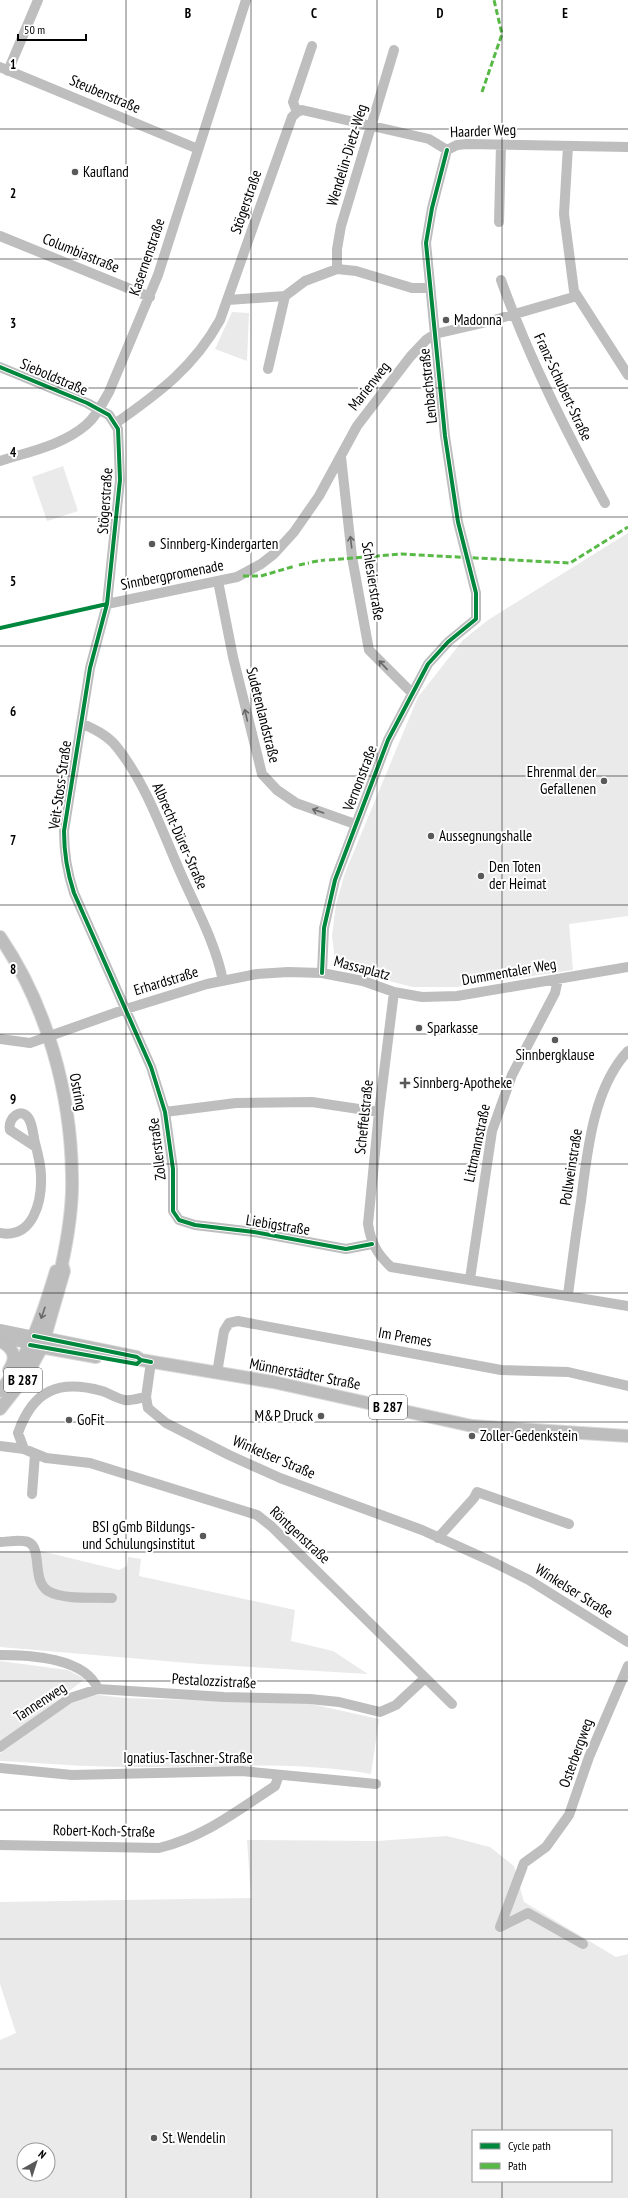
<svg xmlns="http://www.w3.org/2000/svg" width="628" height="2198" font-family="'PT Sans Narrow',sans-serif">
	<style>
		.green { fill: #eaeaea; fill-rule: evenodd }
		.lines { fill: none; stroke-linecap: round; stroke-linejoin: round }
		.major-casing { stroke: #dbdbdb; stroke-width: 14 }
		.minor { stroke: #bebebe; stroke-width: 10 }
		.major { stroke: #bdbdbd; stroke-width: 12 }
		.quiet { stroke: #58b947; stroke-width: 3; stroke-dasharray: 6 3; stroke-linecap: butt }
		.cycleway-casing { stroke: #fff; stroke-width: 6 }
		.cycleway { stroke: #00873e; stroke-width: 4 }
		.oneway { stroke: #686868 }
		.grid { fill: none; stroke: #000; stroke-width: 1; stroke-opacity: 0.55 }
		.poi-dot { fill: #595959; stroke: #fff; stroke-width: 1.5 }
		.labels { text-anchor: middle; stroke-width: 4; stroke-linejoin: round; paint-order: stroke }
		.shield { fill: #fff; stroke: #4c4c4c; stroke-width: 1 }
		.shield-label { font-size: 14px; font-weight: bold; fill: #000 }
		.street-label { font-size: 15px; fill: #000; stroke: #fff }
		.poi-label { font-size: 15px; fill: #000; stroke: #fff; text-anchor: start }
		.grid-label { font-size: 13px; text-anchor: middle; font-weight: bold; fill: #000; stroke: #fff; stroke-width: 4; stroke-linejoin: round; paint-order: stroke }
	</style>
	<rect width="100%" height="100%" fill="#fff"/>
	<path class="green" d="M 232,312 L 249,313 L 247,361 L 215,349 Z
		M 63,466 L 78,511 L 47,521 L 32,477 Z
		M 628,533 L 628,916 L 569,924 L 573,970 L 457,987 L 413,987 L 340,969 L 335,961 L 332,936 L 336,904 L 345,873 L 418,697 L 463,640 L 488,620 Z
		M 0,1551 L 41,1551 L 119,1570 L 127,1566 L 128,1557 L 141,1559 L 139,1576 L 295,1610 L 291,1641 L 333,1651 L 368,1674 L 200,1664 L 0,1647 Z
		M 0,1661 L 68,1670 L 85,1679 L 0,1743 Z
		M 98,1695 L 126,1698 L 311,1704 L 379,1719 L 371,1774 C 290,1760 209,1768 128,1767 C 85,1767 42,1763 0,1761 L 0,1753 L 73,1701 Z
		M 447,1836 L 490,1847 L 514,1866 L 524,1902 L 616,1957 L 628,1954 L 628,2198 L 0,2198 L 0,2040 L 16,2033 L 0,1984 L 0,1902 L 251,1898 L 247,1840 L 377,1841 ZM 473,2131 L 611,2131 L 611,2181 L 473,2181 ZM 24,2150 L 48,2150 L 48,2174 L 24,2174 Z"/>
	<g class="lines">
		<g class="major-casing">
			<path id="major" d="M 0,937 C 47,1006 71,1093 72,1176 C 73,1205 68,1236 62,1264 L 64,1271 L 42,1347 L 26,1376 L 0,1409
				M 34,1336 L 137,1357 L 141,1360 L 273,1382 L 472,1426 L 628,1436
				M 0,1341 C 13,1347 18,1357 9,1370
				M 35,1346 L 96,1357
				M 0,1391 C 30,1356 43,1314 56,1271"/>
		</g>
		<path class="minor" d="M 0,67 L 198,149
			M 8,71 L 38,0
			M 297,112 L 302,110 L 429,139 L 447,150 L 457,145 L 467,144 L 628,147
			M 568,146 L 564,214 L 574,291 L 628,375
			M 499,222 L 501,145
			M 0,236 L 150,297
			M 337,269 L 337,249 L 341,226 L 394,50
			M 501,280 C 529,358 566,431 605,503
			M 228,300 L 285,296 L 305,281 L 337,269 L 356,271 L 412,288 L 429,288
			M 0,367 L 87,403 L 109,415 L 118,429 L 120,480 L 107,604 L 90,668 L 64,831 C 64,853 67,872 74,893 L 151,1067 L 165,1112 L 173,1169 L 173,1211 L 179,1220 L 195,1225 L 254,1232 L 346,1249 L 372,1244
			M 268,369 L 285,296
			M 116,423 C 159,393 194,367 220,320 L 292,117 L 297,112 L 293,102 L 312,46
			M 341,457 L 352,557 L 369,650 L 411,692
			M 0,461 C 28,452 63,445 86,425 C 96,417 102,404 109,392 L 158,275 L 246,0
			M 218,581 L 233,657 L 262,774 L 277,790 L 296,803 L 355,824
			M 107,604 L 237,577 L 261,564 L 274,554 L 294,532 L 319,496 L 357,426 L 410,357 L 426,340 L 435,334 L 487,322 L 577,296
			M 81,723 C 94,729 107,735 116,746 C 146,783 162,831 181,874 C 196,908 216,944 223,981
			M 322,973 L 324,928 L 335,880 L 388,740 L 428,664 L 448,642 L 476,619 L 476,593 L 458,522 L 445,436 L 426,243 L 432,208 L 447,150
			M 394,992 L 379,1112 L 368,1224 C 371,1243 377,1254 391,1267 L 628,1306
			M 0,1039 L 30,1043 L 126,1009 L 207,984 L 257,974 L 288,972 L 322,973 L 363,981 L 394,992 L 422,997 L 457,996 L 628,967
			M 165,1112 L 236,1103 L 312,1102 L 379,1112
			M 0,1233 C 33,1239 42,1202 41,1176 C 41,1165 38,1154 35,1143 C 33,1135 33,1126 29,1119 C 22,1106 7,1118 10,1130 L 36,1147
			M 470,1279 L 492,1131 L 512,1075 L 555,993 L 558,979
			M 568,1295 C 572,1264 576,1232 581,1201 C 587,1153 593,1088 628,1051
			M 0,1329 L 34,1336
			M 0,1337 L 30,1345
			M 151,1362 L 146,1397 L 148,1408 L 166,1423 L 229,1455 L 280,1478 L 422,1530 L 493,1562 L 529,1580 L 628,1642
			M 217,1373 L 224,1331 L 229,1323 L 238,1321 L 501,1370 L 568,1372 L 628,1386
			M 146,1397 C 140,1398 131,1401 125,1400 C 117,1399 109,1393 102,1391 C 59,1379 33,1390 18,1433 L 24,1449 L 46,1458 L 90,1463 L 257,1515 L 271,1526 L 452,1704
			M 0,1446 L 24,1449
			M 32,1494 L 35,1454
			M 438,1538 L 474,1498 L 477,1492 L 569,1524
			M 0,1542 C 8,1542 20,1539 28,1542 C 43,1548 31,1580 48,1591 C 63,1600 95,1597 112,1598
			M 0,1655 C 29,1655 85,1657 98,1689
			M 0,1747 L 70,1698 L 98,1689 L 224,1697 L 310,1699 L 339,1702 L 380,1712 L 396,1705 L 425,1678
			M 0,1768 L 72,1775 L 242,1771 L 376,1784
			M 0,1845 L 159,1848 C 204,1837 237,1811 275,1786 L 279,1775
			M 583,1944 L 528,1913 L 500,1927 L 524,1863 L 546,1847 L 569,1815 L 589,1757 L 628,1666"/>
		<use href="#major" class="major"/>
		<path class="quiet" d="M 482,92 L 502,34 L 494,0
			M 329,560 L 401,554 L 570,563 L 628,527
			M 312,562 L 325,560
			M 299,565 L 309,563
			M 243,576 L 261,576 L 295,566"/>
		<g class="cycleway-casing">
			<path id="cycleway" d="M 0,367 L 87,403 L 109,415 L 118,429 L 120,480 L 107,604 L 90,668 L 64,831 C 64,853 67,872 74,893 L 151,1067 L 165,1112 L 173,1169 L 173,1211 L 179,1220 L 195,1225 L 254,1232 L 346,1249 L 372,1244
				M 0,628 L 107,604
				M 322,973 L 324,928 L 335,880 L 388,740 L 428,664 L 448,642 L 476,619 L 476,593 L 458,522 L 445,436 L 426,243 L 432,208 L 447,150
				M 34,1336 L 137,1357 L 141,1360 L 151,1362
				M 30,1345 L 137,1364 L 141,1360"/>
		</g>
		<use href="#cycleway" class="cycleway"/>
	</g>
	<defs><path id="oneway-shaft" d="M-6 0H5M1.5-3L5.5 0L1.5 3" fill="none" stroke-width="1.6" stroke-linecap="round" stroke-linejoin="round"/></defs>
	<g class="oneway">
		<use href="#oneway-shaft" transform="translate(351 542) rotate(-97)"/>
		<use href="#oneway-shaft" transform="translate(383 665) rotate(-133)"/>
		<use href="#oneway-shaft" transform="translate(246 715) rotate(-103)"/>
		<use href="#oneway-shaft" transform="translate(318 811) rotate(-161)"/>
		<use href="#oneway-shaft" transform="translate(43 1313) rotate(109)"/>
	</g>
	<path class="grid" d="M 126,0 L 126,2198M 251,0 L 251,2198M 377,0 L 377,2198M 502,0 L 502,2131M 0,129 L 628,129M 0,259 L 628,259M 0,388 L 628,388M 0,517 L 628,517M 0,646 L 628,646M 0,776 L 628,776M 0,905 L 628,905M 0,1034 L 628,1034M 0,1164 L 628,1164M 0,1293 L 628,1293M 0,1422 L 628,1422M 0,1552 L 628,1552M 0,1681 L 628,1681M 0,1810 L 628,1810M 0,1939 L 628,1939M 0,2069 L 628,2069M 502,2181 L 502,2198"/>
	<g class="poi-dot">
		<circle cx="75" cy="172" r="4"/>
		<circle cx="446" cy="320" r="4"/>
		<circle cx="152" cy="544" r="4"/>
		<circle cx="604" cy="781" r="4"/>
		<circle cx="431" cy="836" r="4"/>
		<circle cx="481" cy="876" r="4"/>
		<circle cx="419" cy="1028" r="4"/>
		<circle cx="555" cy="1040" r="4"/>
		<path d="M403 1077h4v4h4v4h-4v4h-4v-4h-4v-4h4z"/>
		<circle cx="321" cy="1416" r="4"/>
		<circle cx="69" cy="1420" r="4"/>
		<circle cx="472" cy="1436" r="4"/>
		<circle cx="203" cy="1536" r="4"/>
		<circle cx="154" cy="2138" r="4"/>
	</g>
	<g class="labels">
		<g class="shield">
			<rect x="4" y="1368" width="38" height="24" rx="3"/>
			<rect x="369" y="1395" width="38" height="24" rx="3"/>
		</g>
		<g class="shield-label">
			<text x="23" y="1385">B 287</text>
			<text x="388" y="1412">B 287</text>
		</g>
		<g class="street-label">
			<text transform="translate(105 94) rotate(23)" y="5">Steubenstraße</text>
			<text transform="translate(483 131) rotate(-2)" y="5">Haarder Weg</text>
			<text transform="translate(347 155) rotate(-73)" y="5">Wendelin-Dietz-Weg</text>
			<text transform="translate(246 202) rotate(-71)" y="5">Stögerstraße</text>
			<text transform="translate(81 253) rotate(22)" y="5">Columbiastraße</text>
			<text transform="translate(147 257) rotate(-71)" y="5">Kasernenstraße</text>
			<text transform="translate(54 377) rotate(23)" y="5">Sieboldstraße</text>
			<text transform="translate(369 386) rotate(-52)" y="5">Marienweg</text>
			<text transform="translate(428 386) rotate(-96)" y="5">Lenbachstraße</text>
			<text transform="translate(563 387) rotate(65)" y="5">Franz-Schubert-Straße</text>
			<text transform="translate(105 501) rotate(-86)" y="5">Stögerstraße</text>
			<text transform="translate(172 575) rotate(-11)" y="5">Sinnbergpromenade</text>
			<text transform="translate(373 581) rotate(81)" y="5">Schlesierstraße</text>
			<text transform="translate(263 715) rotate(76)" y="5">Sudetenlandstraße</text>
			<text transform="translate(360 778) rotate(-69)" y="5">Vernonstraße</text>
			<text transform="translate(60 785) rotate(-82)" y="5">Veit-Stoss-Straße</text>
			<text transform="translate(180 836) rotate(66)" y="5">Albrecht-Dürer-Straße</text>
			<text transform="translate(362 968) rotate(15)" y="5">Massaplatz</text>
			<text transform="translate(509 972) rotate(-10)" y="5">Dummentaler Weg</text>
			<text transform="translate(166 981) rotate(-17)" y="5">Erhardstraße</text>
			<text transform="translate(78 1092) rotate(79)" y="5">Ostring</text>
			<text transform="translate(364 1117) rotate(-84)" y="5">Scheffelstraße</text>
			<text transform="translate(477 1143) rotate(-78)" y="5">Littmannstraße</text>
			<text transform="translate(157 1149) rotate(-97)" y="5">Zollerstraße</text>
			<text transform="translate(571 1167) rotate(-81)" y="5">Pollweinstraße</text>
			<text transform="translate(278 1225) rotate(9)" y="5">Liebigstraße</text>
			<text transform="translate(405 1337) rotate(10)" y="5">Im Premes</text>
			<text transform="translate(305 1374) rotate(11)" y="5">Münnerstädter Straße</text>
			<text transform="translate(274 1457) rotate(23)" y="5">Winkelser Straße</text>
			<text transform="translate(300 1535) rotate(43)" y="5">Röntgenstraße</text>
			<text transform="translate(574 1591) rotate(32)" y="5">Winkelser Straße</text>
			<text transform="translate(214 1681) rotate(3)" y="5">Pestalozzistraße</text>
			<text transform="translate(40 1702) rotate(-33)" y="5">Tannenweg</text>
			<text transform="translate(576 1753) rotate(-70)" y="5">Osterbergweg</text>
			<text x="188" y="1763">Ignatius-Taschner-Straße</text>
			<text transform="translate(104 1831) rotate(1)" y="5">Robert-Koch-Straße</text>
		</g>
		<g class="poi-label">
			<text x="83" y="177">Kaufland</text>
			<text x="454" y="325">Madonna</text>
			<text x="160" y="549">Sinnberg-Kindergarten</text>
			<text x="596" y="777" text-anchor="end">Ehrenmal der<tspan x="596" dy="17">Gefallenen</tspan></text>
			<text x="439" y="841">Aussegnungshalle</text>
			<text x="489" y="872">Den Toten<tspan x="489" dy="17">der Heimat</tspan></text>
			<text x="427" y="1033">Sparkasse</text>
			<text x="555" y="1060" text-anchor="middle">Sinnbergklause</text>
			<text x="413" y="1088">Sinnberg-Apotheke</text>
			<text x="313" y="1421" text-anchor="end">M&amp;P Druck</text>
			<text x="77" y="1425">GoFit</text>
			<text x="480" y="1441">Zoller-Gedenkstein</text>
			<text x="195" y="1532" text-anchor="end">BSI gGmb Bildungs-<tspan x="195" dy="17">und Schulungsinstitut</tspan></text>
			<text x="162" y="2143">St. Wendelin</text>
		</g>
	</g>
	<g class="grid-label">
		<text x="188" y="18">B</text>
		<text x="314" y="18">C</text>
		<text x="440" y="18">D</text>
		<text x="565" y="18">E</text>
		<text x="13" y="69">1</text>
		<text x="13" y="198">2</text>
		<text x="13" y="328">3</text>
		<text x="13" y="457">4</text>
		<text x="13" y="586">5</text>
		<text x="13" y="716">6</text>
		<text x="13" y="845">7</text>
		<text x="13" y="974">8</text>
		<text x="13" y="1104">9</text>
	</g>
	<rect x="472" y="2130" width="140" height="52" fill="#ffffff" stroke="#999999"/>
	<rect x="480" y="2143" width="20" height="6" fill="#00873e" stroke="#999999"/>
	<text x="508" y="2150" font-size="12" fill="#000000">Cycle path</text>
	<rect x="480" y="2163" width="20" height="6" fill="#58b947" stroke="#999999"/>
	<text x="508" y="2170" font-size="12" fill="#000000">Path</text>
	<g transform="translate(36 2162) rotate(39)"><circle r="19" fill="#ffffff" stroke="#999999"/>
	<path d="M0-3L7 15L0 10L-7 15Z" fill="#595959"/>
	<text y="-6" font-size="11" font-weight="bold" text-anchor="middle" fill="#000000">N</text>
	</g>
	<path d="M18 34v6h68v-6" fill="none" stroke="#000000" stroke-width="2"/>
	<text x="24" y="34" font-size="12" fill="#000000" stroke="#ffffff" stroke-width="3" paint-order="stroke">50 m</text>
</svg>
